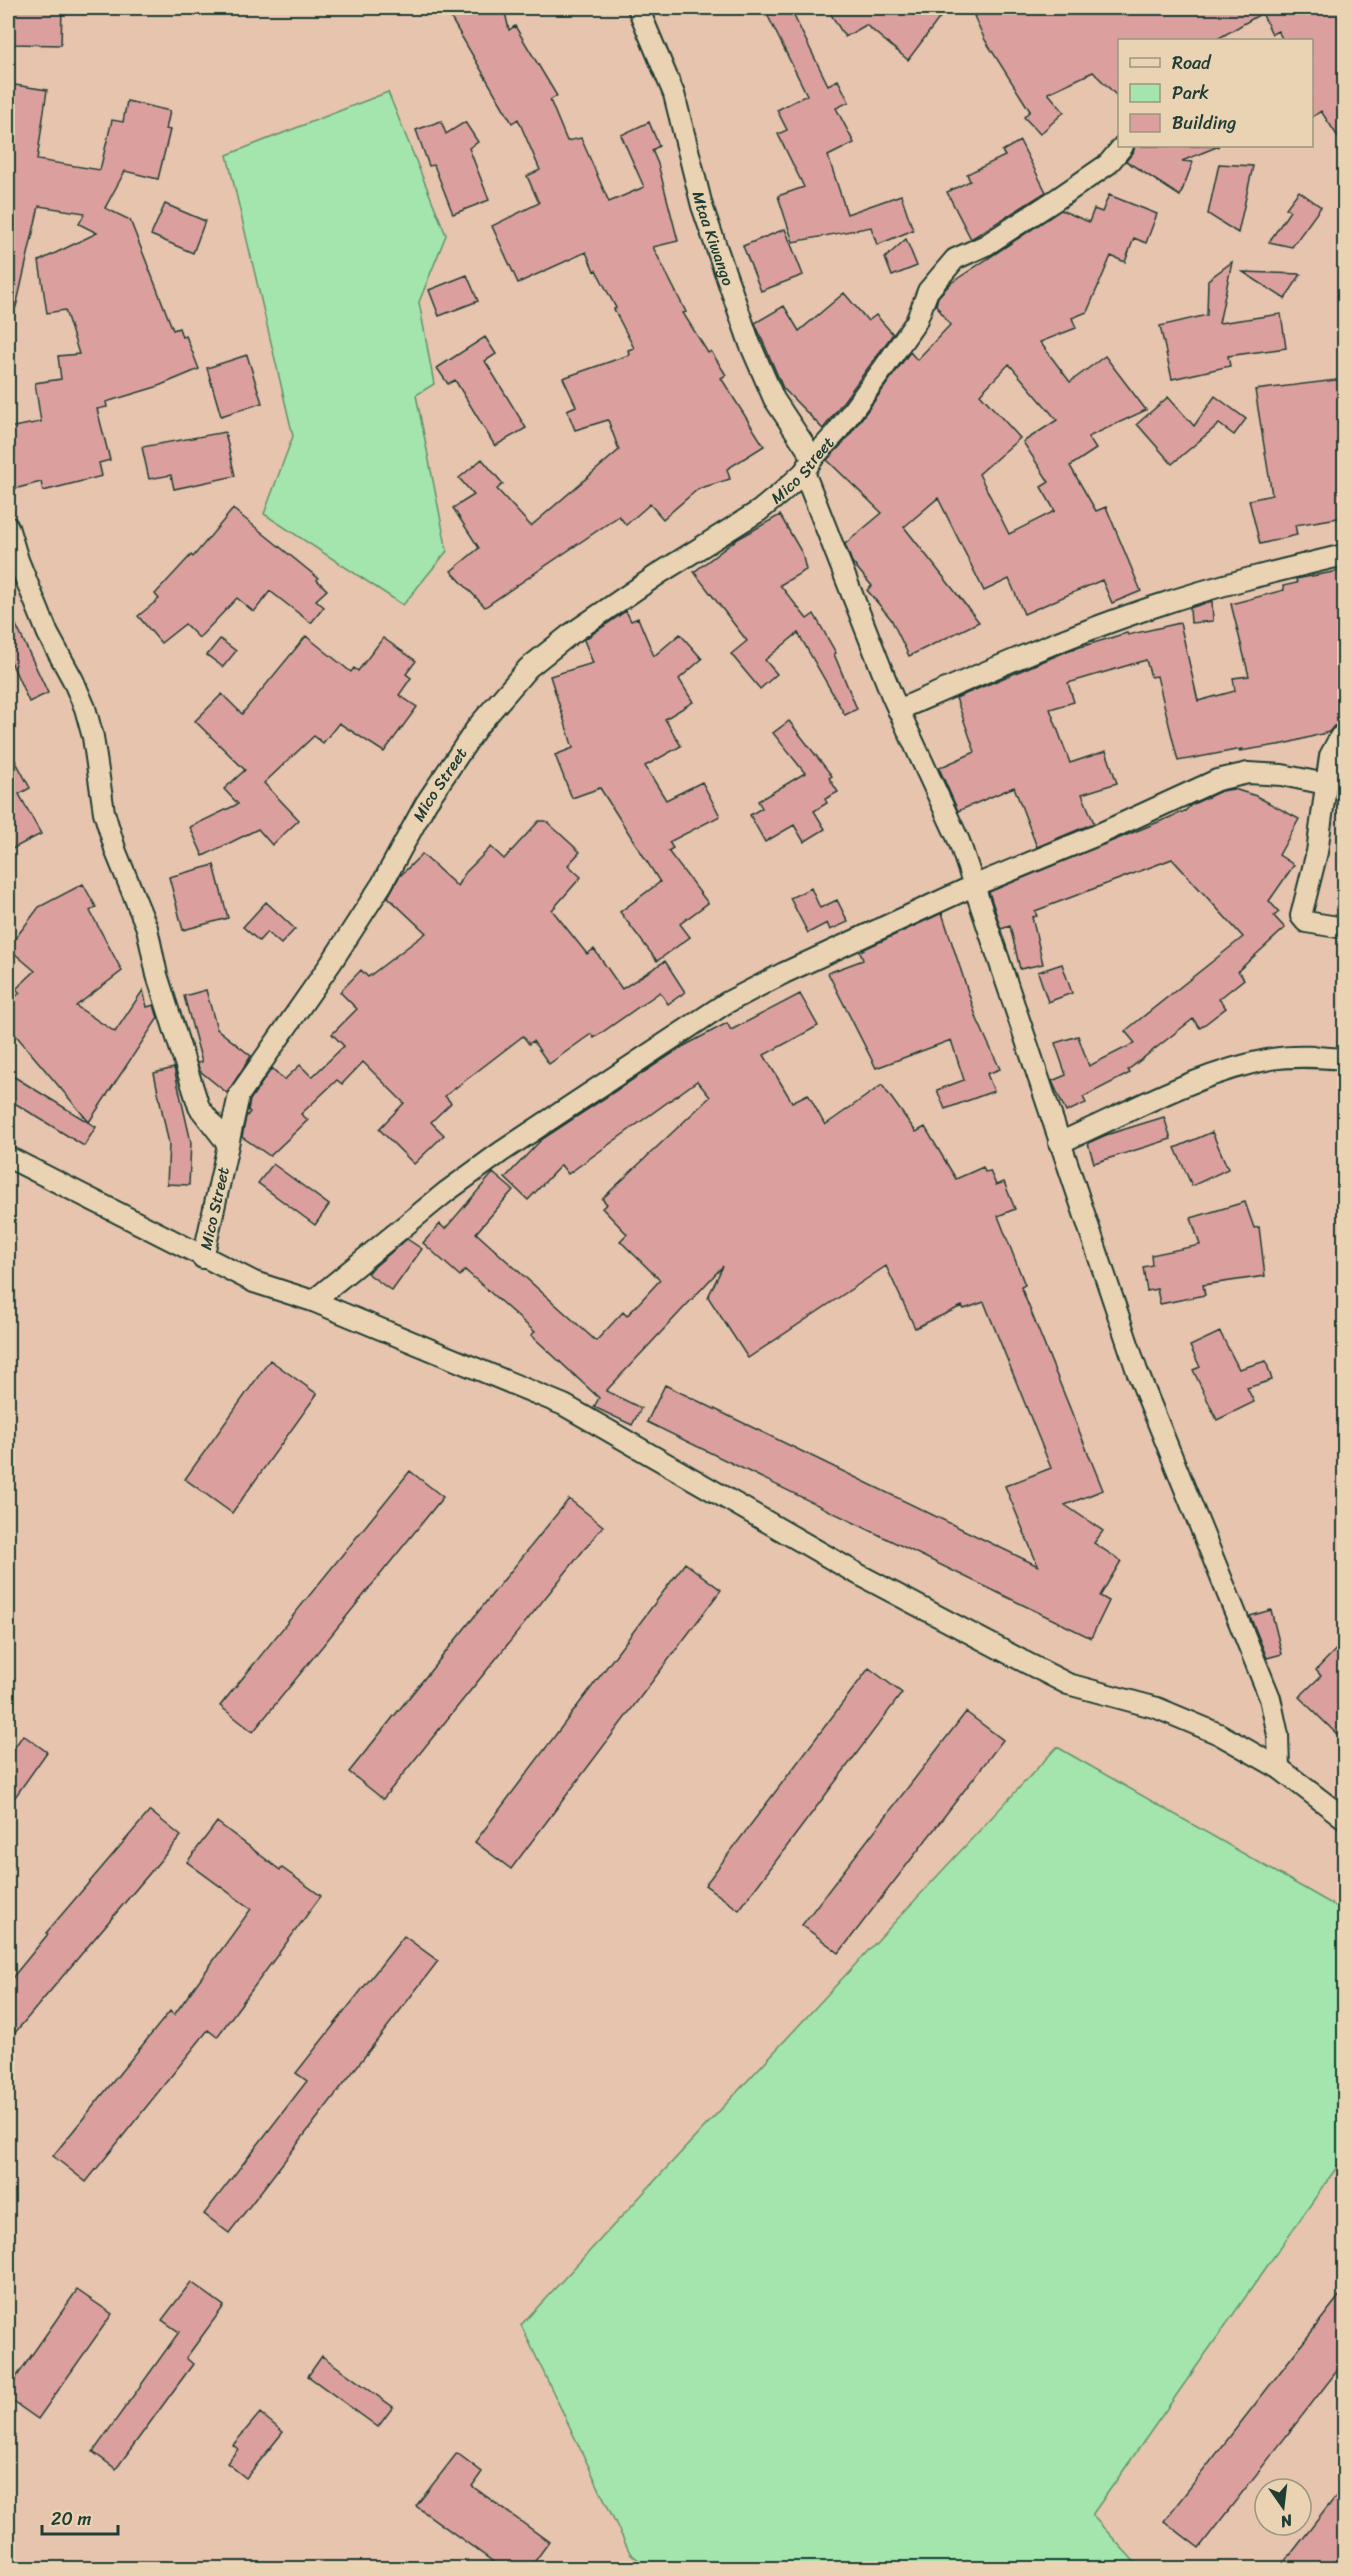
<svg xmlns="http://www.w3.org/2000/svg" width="1352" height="2576" font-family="Sriracha,sans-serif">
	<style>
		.green { fill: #a4e4ad; stroke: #629070; stroke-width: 1.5 }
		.building { fill: #dba09e; stroke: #1f3d34; stroke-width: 1.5; fill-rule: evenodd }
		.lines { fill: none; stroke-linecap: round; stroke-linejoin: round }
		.minor-casing { stroke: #1f3d34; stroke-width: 24 }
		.minor { stroke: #ead3b3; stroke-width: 20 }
		.labels { text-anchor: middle; stroke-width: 6; stroke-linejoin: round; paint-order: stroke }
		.street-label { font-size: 16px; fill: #1f3d34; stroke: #ead3b3 }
	</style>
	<rect width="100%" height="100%" fill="#e6c4ad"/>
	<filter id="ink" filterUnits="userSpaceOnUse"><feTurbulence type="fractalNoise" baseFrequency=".0167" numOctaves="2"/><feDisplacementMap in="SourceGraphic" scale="12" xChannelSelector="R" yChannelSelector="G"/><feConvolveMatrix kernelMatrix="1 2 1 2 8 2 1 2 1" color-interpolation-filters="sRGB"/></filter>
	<g filter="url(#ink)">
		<path class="green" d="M 388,92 L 446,235 L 419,302 L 434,384 L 416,395 L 447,551 L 403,605 L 264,514 L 293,436 L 227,155 Z
			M 1057,1747 L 1344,1911 L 1344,2157 L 1092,2515 L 1140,2568 L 649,2568 L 630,2553 L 521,2325 Z"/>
		<path class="building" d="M 14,8 L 62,8 L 61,45 L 13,44 Z
			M 445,8 L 504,8 L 509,30 L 515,26 L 557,96 L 550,100 L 567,141 L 581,138 L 609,202 L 644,187 L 621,135 L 649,122 L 659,146 L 652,150 L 658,164 L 678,241 L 653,247 L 686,312 L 683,313 L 708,353 L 711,351 L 726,375 L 721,378 L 764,446 L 727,469 L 730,479 L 698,489 L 663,519 L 650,504 L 626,525 L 619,516 L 485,607 L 451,571 L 479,548 L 453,508 L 474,495 L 459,478 L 482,459 L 503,484 L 497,489 L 531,526 L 619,450 L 608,420 L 575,430 L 567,410 L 576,406 L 563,378 L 629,355 L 628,350 L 634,348 L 614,309 L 616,308 L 596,270 L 594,271 L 586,252 L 518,283 L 492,226 L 539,203 L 527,176 L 540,170 L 518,119 L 512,123 Z
			M 764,8 L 790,8 L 828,85 L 838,80 L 849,102 L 836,108 L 854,143 L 828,156 L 847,214 L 901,195 L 913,230 L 877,245 L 871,227 L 793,242 L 778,196 L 804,187 L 778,134 L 787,130 L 777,110 L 807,95 Z
			M 827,8 L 947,8 L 908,60 L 866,25 L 845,37 Z
			M 995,8 L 1344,8 L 1344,146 L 1321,111 L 1311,118 L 1311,40 L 1283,40 L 1278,31 L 1272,34 L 1262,13 L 1216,40 L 1119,40 L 1119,98 L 1093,72 L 1048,93 L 1064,112 L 1040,134 L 1024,117 L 1030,111 L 985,40 L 974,16 Z
			M 8,84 L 47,90 L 37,160 L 100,170 L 112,120 L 123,122 L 127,101 L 170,111 L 166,129 L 170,130 L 158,179 L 125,171 L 105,208 L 130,220 L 173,330 L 179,328 L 182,337 L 186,336 L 199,369 L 156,387 L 106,402 L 107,407 L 97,409 L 110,460 L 99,463 L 102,476 L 43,491 L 41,482 L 14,489 L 8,461 L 8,428 L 41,422 L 35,383 L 61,379 L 58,356 L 79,354 L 65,310 L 47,313 L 39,261 L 97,233 L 79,224 L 85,213 L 39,206 L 16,307 L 8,307 L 8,234 L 13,208 L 8,208 Z
			M 441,121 L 446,134 L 465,122 L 478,142 L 469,148 L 489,200 L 453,214 L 434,165 L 429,166 L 416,130 Z
			M 1020,141 L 1046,192 L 971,239 L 947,192 L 970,181 L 967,174 L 1005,156 L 1002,151 Z
			M 1135,146 L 1219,146 L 1182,161 L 1193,162 L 1180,196 L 1126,161 L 1133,153 Z
			M 1219,164 L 1253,166 L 1238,233 L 1208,214 Z
			M 1299,191 L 1321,207 L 1292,247 L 1269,242 L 1290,211 L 1286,208 Z
			M 1109,195 L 1157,214 L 1146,243 L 1134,238 L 1125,262 L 1111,256 L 1087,312 L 1072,318 L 1076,328 L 1040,342 L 1070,382 L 1105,356 L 1146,410 L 1088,437 L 1096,449 L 1070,466 L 1096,511 L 1106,507 L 1141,591 L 1112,603 L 1102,580 L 1024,614 L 1009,579 L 984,591 L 938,498 L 904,527 L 979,622 L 909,656 L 891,619 L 867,590 L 872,586 L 852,562 L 845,544 L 882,513 L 827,460 L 846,440 L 910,352 L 917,360 L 950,325 L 936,305 L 938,297 L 951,283 L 1061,210 L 1089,222 L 1094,209 L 1102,212 ZM 1009,364 L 1057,420 L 1023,442 L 1049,482 L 1041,487 L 1055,511 L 1009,534 L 979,474 L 1020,438 L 980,394 Z
			M 165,204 L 205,221 L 193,253 L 151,235 Z
			M 785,229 L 803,275 L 761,291 L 743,246 Z
			M 906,239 L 917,266 L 892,276 L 885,258 Z
			M 1232,262 L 1219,323 L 1281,314 L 1286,348 L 1228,356 L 1230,366 L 1172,379 L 1160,326 L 1207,315 L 1208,280 Z
			M 1243,272 L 1301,274 L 1285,299 Z
			M 467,275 L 478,301 L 439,316 L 429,290 Z
			M 844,293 L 868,321 L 876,315 L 893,334 L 823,429 L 783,388 L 755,323 L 784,306 L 799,331 Z
			M 485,337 L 496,354 L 485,361 L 526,428 L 495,446 L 455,380 L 448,384 L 437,368 Z
			M 247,355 L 262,403 L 221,416 L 207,368 Z
			M 1344,379 L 1344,473 L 1340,474 L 1344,497 L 1344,517 L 1295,525 L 1297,535 L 1260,544 L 1249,500 L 1272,495 L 1255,390 Z
			M 1215,396 L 1246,419 L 1234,435 L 1219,424 L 1172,464 L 1137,424 L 1168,397 L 1194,426 Z
			M 225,432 L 235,476 L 174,489 L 171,475 L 149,479 L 142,447 Z
			M 233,509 L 318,578 L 317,580 L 327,590 L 316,600 L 324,607 L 311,623 L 270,591 L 254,612 L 237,598 L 199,638 L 185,624 L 161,643 L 138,616 L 159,599 L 155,594 L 191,555 L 193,557 Z
			M 780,515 L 802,553 L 806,570 L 780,585 L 807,619 L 814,614 L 836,653 L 834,654 L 857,709 L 845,715 L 798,633 L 765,660 L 777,674 L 760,689 L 731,654 L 747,641 L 694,572 L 736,540 Z
			M 1344,570 L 1344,723 L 1334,726 L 1329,732 L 1284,744 L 1240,751 L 1242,749 L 1178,761 L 1157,676 L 1151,677 L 1146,660 L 1068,683 L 1074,702 L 1050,709 L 1070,763 L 1106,751 L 1117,783 L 1082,794 L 1094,823 L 1037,847 L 1014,787 L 958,811 L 939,768 L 975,752 L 956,698 L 1070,650 L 1127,633 L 1128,635 L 1180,623 L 1198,701 L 1235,691 L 1233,678 L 1249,676 L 1231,604 L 1284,590 L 1283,586 L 1297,583 L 1296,579 Z
			M 1212,601 L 1213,621 L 1191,623 L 1190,608 Z
			M 8,608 L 48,693 L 29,702 L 8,655 Z
			M 626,611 L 631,621 L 638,618 L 654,656 L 680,634 L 702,659 L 679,679 L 693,702 L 665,719 L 681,746 L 645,766 L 666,800 L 702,782 L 720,816 L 669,842 L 673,848 L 668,851 L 708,903 L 680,924 L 690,937 L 657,961 L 620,912 L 660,882 L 600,788 L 572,798 L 555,755 L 573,748 L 550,676 L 593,663 L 584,640 Z
			M 306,636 L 351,672 L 354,668 L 358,671 L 383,638 L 416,661 L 406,674 L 411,678 L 399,695 L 417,707 L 384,752 L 339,723 L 323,743 L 314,736 L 264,783 L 299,820 L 272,845 L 258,829 L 203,856 L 190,827 L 238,804 L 224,789 L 245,770 L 195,721 L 222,694 L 242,714 Z
			M 220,639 L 236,651 L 223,667 L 207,655 Z
			M 789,721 L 832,776 L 829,778 L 838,792 L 825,799 L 827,803 L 814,811 L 825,829 L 804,842 L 794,825 L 765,842 L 750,815 L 762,808 L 758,801 L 805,773 L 773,733 Z
			M 8,747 L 30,788 L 19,794 L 41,834 L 8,851 Z
			M 1234,789 L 1256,796 L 1299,819 L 1279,855 L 1294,865 L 1269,901 L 1279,912 L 1274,916 L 1285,928 L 1238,971 L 1244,979 L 1219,999 L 1226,1008 L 1200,1028 L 1193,1019 L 1128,1070 L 1130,1073 L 1083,1097 L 1086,1103 L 1066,1112 L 1052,1081 L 1066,1075 L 1055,1043 L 1078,1036 L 1089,1066 L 1135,1043 L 1125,1031 L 1243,937 L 1172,859 L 1035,911 L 1037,916 L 1032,917 L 1043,964 L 1020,969 L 1010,926 L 1001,929 L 989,892 L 1185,811 L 1191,805 L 1221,791 Z
			M 539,821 L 546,821 L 580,852 L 568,865 L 581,877 L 552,910 L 587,954 L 594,949 L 622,989 L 665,961 L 685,992 L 668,1004 L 660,992 L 594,1038 L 591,1034 L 549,1064 L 533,1041 L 529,1044 L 523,1036 L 445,1096 L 451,1103 L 431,1122 L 444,1135 L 414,1164 L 379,1129 L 404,1103 L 363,1062 L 342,1084 L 337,1080 L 301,1114 L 308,1120 L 270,1156 L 242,1137 L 246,1117 L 250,1112 L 248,1110 L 250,1100 L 272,1068 L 284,1080 L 300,1065 L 312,1077 L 344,1046 L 332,1034 L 357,1009 L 340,992 L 361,970 L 368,977 L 426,933 L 388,897 L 399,877 L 422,854 L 457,886 L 465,873 L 491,847 L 504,859 Z
			M 214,865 L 228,918 L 183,930 L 169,877 Z
			M 83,884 L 96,907 L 90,911 L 122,971 L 76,1006 L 115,1032 L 143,990 L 147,1007 L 154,1005 L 158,1018 L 89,1122 L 8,1026 L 8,1003 L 20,993 L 16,989 L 35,971 L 8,948 L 39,907 Z
			M 811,888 L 820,908 L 837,900 L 848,922 L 830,930 L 827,923 L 808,933 L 790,898 Z
			M 266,902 L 295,929 L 281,944 L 267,932 L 259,941 L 243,927 Z
			M 942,913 L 977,1019 L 1000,1069 L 987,1074 L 994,1091 L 945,1109 L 937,1090 L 964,1080 L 951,1040 L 876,1068 L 828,973 L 863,960 L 860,951 Z
			M 1062,964 L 1072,993 L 1048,1002 L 1038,972 Z
			M 206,990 L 217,1029 L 251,1056 L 227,1093 L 200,1071 L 197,1063 L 202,1062 L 184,996 Z
			M 800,994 L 818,1026 L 764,1055 L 792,1102 L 808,1094 L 825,1125 L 882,1085 L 916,1132 L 925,1127 L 956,1179 L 983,1167 L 985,1172 L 990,1171 L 996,1185 L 1004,1182 L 1015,1209 L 998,1216 L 1025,1285 L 1021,1287 L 1103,1490 L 1065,1505 L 1103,1531 L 1094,1543 L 1121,1561 L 1100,1596 L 1109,1601 L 1091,1638 L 647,1422 L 665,1385 L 1038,1566 L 1005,1486 L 1051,1468 L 984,1302 L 964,1309 L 962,1306 L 915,1328 L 886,1266 L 748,1358 L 708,1297 L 723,1266 L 606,1391 L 641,1408 L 632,1425 L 594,1407 L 599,1398 L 531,1335 L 535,1332 L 465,1270 L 460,1276 L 423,1243 L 440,1224 L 445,1229 L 493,1173 L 513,1190 L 476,1233 L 596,1341 L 623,1312 L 627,1316 L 660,1280 L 620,1241 L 627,1234 L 602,1208 L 607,1204 L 602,1199 L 710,1097 L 697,1081 L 568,1174 L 561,1165 L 528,1200 L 505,1178 L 541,1140 L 682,1047 L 727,1023 L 731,1030 Z
			M 174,1068 L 191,1142 L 189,1185 L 167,1184 L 169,1144 L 154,1073 Z
			M 8,1073 L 96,1127 L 84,1146 L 8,1099 Z
			M 1164,1117 L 1171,1139 L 1094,1163 L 1088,1143 L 1106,1135 Z
			M 1212,1132 L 1228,1169 L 1192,1186 L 1175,1148 Z
			M 273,1164 L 329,1205 L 315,1225 L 258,1183 Z
			M 1245,1202 L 1254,1228 L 1259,1227 L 1265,1276 L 1203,1285 L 1205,1295 L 1160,1304 L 1157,1289 L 1147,1291 L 1143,1267 L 1152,1265 L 1151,1255 L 1200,1245 L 1191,1218 Z
			M 407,1239 L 422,1249 L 392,1291 L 367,1273 Z
			M 1220,1332 L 1239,1369 L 1266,1361 L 1272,1380 L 1247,1388 L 1254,1402 L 1217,1420 L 1193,1370 L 1200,1367 L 1190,1346 Z
			M 270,1360 L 317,1394 L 232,1513 L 185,1479 Z
			M 410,1471 L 443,1497 L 253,1732 L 220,1706 Z
			M 569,1499 L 603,1526 L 383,1799 L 349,1772 Z
			M 685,1563 L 721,1590 L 511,1869 L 475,1842 Z
			M 1271,1610 L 1282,1654 L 1267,1658 L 1250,1616 Z
			M 1344,1641 L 1344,1741 L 1299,1697 L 1321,1676 L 1316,1670 Z
			M 869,1668 L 902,1693 L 739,1910 L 705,1885 Z
			M 966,1712 L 1003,1740 L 839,1953 L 802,1925 Z
			M 23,1735 L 47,1752 L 8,1807 L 8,1757 Z
			M 150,1811 L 181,1836 L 8,2041 L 8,1983 L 48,1934 L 46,1933 Z
			M 217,1822 L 280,1870 L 282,1868 L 321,1896 L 217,2037 L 208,2030 L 86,2182 L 53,2156 L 170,2011 L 174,2015 L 251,1909 L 187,1862 Z
			M 404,1936 L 438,1961 L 229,2233 L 204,2214 L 307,2081 L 296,2073 Z
			M 191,2282 L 224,2306 L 186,2358 L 193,2364 L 116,2469 L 93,2452 L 179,2332 L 162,2320 Z
			M 77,2290 L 112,2314 L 38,2419 L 8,2398 L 8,2389 Z
			M 1344,2290 L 1344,2362 L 1199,2548 L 1164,2521 Z
			M 322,2356 L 393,2407 L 378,2427 L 308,2376 Z
			M 260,2413 L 283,2432 L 246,2478 L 227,2463 L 238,2449 L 233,2445 Z
			M 457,2453 L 482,2472 L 472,2486 L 549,2542 L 530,2568 L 502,2568 L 416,2506 Z
			M 1344,2486 L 1344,2552 L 1332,2568 L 1280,2568 Z"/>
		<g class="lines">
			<g class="minor-casing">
				<g id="minor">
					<path id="s1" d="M 638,8 L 674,94 L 702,206 L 750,344 L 774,399 L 813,458"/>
					<path d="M 804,472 L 892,696 L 959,841 L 1137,1371 L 1270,1698 L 1278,1735 L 1279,1768"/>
					<path d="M 8,527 L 18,560 L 48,634 L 73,680 L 85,708 L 93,737 L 104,812 L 116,852 L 147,928 L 157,975 L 199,1107 L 227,1143"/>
					<path d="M 898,710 C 983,673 1068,635 1156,606 C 1218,585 1281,570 1344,555"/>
					<path d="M 1344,735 L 1340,737 L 1330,756 L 1317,852 L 1301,916 L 1306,922 L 1344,928"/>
					<path d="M 1059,1143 C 1128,1113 1196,1073 1271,1059 C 1295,1055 1321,1057 1344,1059"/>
					<path d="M 8,1157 L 254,1282 L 313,1301 L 564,1405 L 856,1573 L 1021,1660 L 1068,1684 L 1157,1708 L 1219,1734 L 1279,1768 L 1344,1818"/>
					<path id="s2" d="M 203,1258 L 239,1095 L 331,963 L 382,884 L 426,803 L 478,726 L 528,668 L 568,636 L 660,573 L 759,511 L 781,493 L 804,472 L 813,458 L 836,433 L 883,369 L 916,322 L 928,291 L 955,259 L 986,245 L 1057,199 L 1108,164 L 1123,146"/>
					<path d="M 313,1301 L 446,1192 L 501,1152 L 726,1003 L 784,973 L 973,886 L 1097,835 L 1217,780 L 1248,773 L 1282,775 L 1326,784"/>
				</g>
			</g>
			<use href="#minor" class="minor"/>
		</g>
	</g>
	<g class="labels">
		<g class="street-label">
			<text dy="6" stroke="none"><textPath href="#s1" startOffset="243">Mtaa Kiwango</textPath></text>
			<text dy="6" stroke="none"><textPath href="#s2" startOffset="1023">Mico Street</textPath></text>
			<text dy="6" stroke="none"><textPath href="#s2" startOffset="537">Mico Street</textPath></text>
			<text dy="6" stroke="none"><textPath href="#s2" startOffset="51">Mico Street</textPath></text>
		</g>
	</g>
	<rect width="1352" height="2576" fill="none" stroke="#ead3b3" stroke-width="30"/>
	<rect x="15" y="15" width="1322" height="2546" fill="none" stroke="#1f3d34" stroke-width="2" filter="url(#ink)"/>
	<rect x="1118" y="39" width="195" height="108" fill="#ead3b3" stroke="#999780" stroke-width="1.5"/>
	<rect x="1130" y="58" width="30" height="9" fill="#ead3b3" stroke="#999780" stroke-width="1.5"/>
	<text x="1172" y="69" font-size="18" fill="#1f3d34">Road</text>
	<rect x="1130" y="84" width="30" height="18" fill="#a4e4ad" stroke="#999780" stroke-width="1.5"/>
	<text x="1172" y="99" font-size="18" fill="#1f3d34">Park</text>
	<rect x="1130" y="114" width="30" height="18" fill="#dba09e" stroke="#999780" stroke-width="1.5"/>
	<text x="1172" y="129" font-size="18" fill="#1f3d34">Building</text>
	<g transform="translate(1283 2507) rotate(166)"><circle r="28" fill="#ead3b3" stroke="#999780" stroke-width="1.5"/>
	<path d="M0-4.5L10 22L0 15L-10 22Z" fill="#1f3d34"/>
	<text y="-9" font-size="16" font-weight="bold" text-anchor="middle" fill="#1f3d34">N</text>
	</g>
	<path d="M42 2525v9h76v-9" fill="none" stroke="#1f3d34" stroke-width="3"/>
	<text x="51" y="2525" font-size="18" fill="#1f3d34" stroke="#ead3b3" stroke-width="4.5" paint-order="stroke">20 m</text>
</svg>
